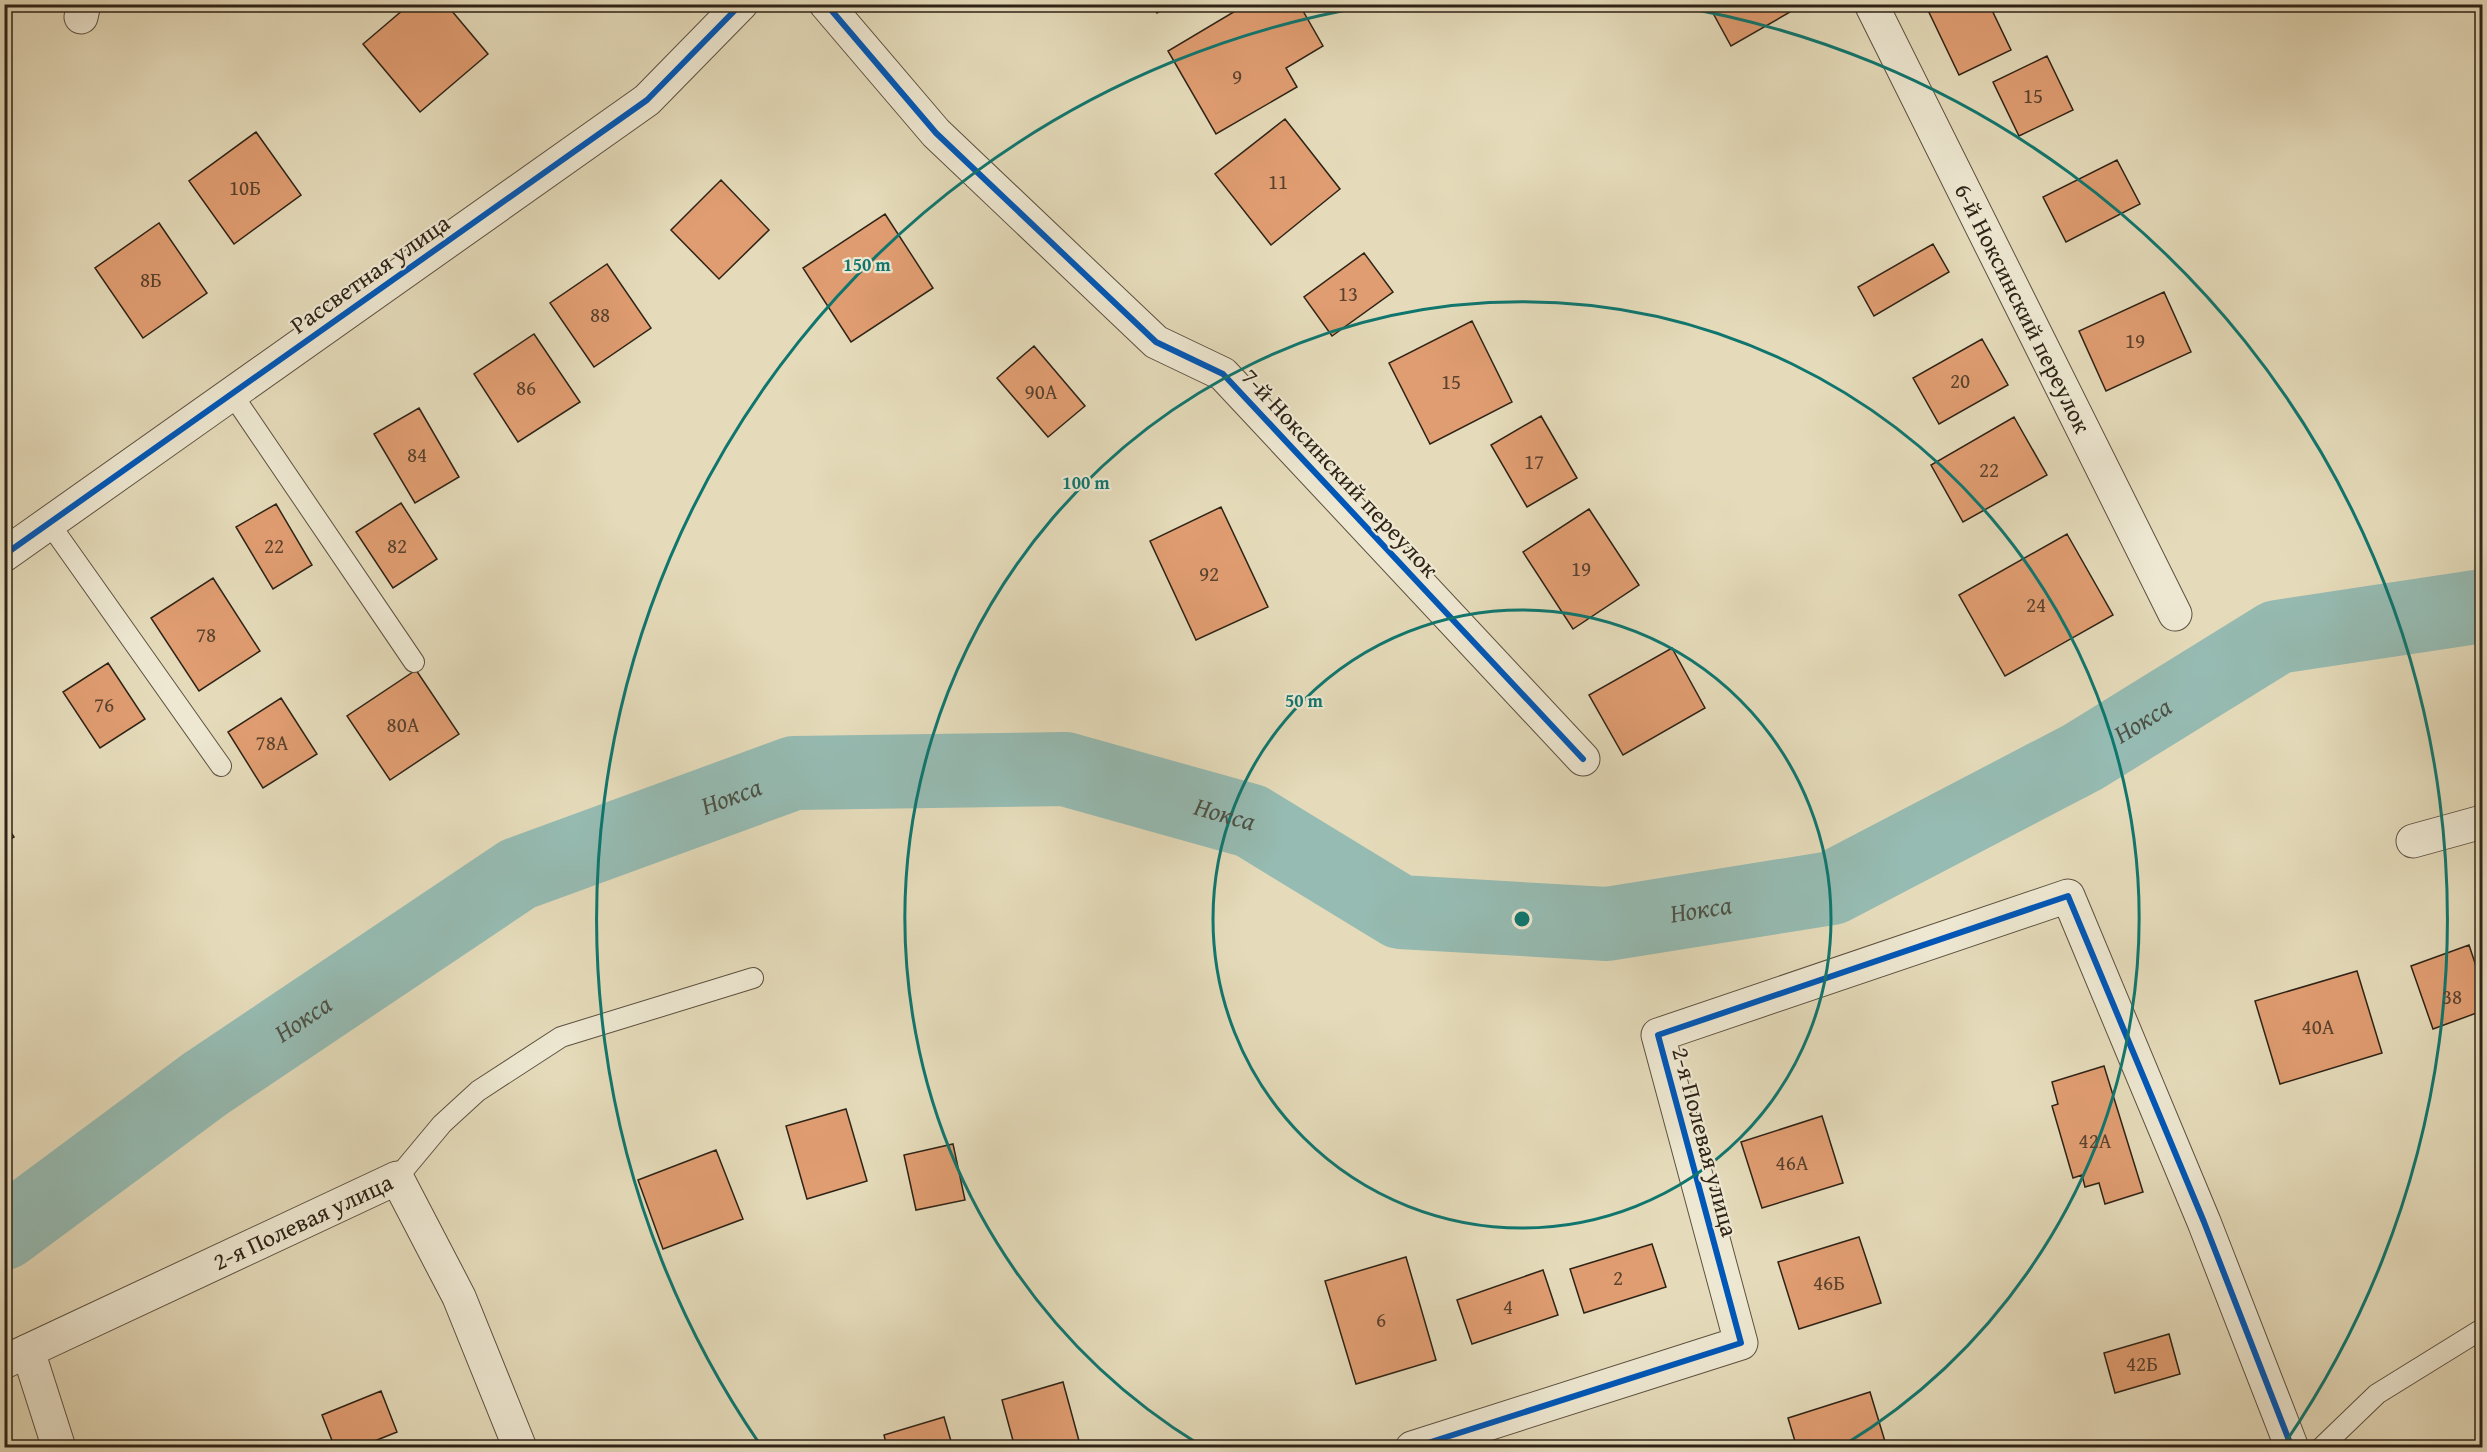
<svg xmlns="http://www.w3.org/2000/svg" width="2487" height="1452" font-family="'Gentium Book Plus',serif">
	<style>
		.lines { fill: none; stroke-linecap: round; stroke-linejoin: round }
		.river { stroke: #96bbb2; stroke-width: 74 }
		.building { fill: #e09d71; stroke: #2e2317; stroke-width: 1.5 }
		.lane-casing { stroke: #5c5140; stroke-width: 22 }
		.street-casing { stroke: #5c5140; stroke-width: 35 }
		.lane { stroke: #eee8d2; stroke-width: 20 }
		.street { stroke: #eee8d2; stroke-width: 33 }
		.cycleway-casing { stroke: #eee8d2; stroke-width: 10 }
		.cycleway { stroke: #0057b8; stroke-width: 6 }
		.ring { fill: none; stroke: #0f766e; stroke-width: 3 }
		.labels { text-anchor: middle; stroke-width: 4.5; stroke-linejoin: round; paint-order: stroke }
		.number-label { font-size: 21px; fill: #5a422e }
		.street-label { font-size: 24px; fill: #2e2317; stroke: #eee8d2 }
		.water-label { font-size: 26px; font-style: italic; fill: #4d5146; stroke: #eee8d2 }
		.centre { fill: #0f766e; stroke: #eee8d2; stroke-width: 3 }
		.ring-label { font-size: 18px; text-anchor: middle; font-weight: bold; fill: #0f766e; stroke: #eee8d2; stroke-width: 4.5; stroke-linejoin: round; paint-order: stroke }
	</style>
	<rect width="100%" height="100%" fill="#e5dbba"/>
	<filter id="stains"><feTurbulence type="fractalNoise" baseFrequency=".00333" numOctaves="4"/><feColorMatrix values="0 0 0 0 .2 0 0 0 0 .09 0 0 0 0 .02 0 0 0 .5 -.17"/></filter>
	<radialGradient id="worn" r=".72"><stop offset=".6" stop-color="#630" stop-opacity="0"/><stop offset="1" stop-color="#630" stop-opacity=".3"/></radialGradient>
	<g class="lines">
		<path class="river" id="s1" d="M 4,1233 L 205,1084 L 518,874 L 794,773 L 1065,769 L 1251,821 L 1400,912 L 1607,924 L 1832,888 L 2083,757 L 2277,637 L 2482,606"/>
	</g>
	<path class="building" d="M 410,4 L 446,4 L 488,54 L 420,112 L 363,44 Z
		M 1152,4 L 1172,4 L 1157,13 Z
		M 1247,4 L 1299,4 L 1323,46 L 1286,68 L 1297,87 L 1216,134 L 1168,51 Z
		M 1708,4 L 1804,4 L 1731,46 Z
		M 1925,4 L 1989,4 L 2011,50 L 1959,75 Z
		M 2047,56 L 2073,110 L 2019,136 L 1993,82 Z
		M 1285,119 L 1340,189 L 1271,245 L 1215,174 Z
		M 256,132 L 301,195 L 234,244 L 189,181 Z
		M 2117,160 L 2140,204 L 2066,242 L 2043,197 Z
		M 721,180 L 769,230 L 719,279 L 671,230 Z
		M 885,214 L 933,288 L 851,342 L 803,268 Z
		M 159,223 L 207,293 L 143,338 L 95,268 Z
		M 1933,244 L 1949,272 L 1874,316 L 1858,287 Z
		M 1364,253 L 1393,292 L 1332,336 L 1304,297 Z
		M 607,264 L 651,328 L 594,367 L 550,303 Z
		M 2164,292 L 2191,352 L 2106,391 L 2079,331 Z
		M 1472,321 L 1512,402 L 1430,444 L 1389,363 Z
		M 534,334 L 580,402 L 518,442 L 474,374 Z
		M 1982,339 L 2008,385 L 1939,424 L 1913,378 Z
		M 1034,346 L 1085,406 L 1048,437 L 997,378 Z
		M 419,408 L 459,477 L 415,503 L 374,434 Z
		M 1541,416 L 1577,478 L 1527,507 L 1491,445 Z
		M 2014,417 L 2047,475 L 1963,522 L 1931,465 Z
		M 401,503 L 437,559 L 393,588 L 356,532 Z
		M 276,504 L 312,565 L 273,589 L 236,527 Z
		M 1221,507 L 1268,607 L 1196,640 L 1150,541 Z
		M 1589,509 L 1639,585 L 1573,629 L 1523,552 Z
		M 2067,534 L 2113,615 L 2005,676 L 1959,595 Z
		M 213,578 L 260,651 L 199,691 L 151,618 Z
		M 1672,648 L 1705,708 L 1623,755 L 1589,695 Z
		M 108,663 L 145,719 L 100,748 L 63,692 Z
		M 416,670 L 459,734 L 390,780 L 347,716 Z
		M 281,698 L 317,754 L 263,788 L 228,732 Z
		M 4,822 L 14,837 L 4,843 Z
		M 2469,945 L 2482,984 L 2482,1011 L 2433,1029 L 2411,966 Z
		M 2357,971 L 2382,1053 L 2280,1084 L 2255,1001 Z
		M 2104,1066 L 2143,1192 L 2105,1204 L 2099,1183 L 2085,1187 L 2082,1175 L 2073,1178 L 2052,1106 L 2058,1104 L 2052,1082 Z
		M 846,1109 L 867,1181 L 807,1199 L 786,1126 Z
		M 1822,1116 L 1843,1183 L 1762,1208 L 1741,1142 Z
		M 953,1144 L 965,1200 L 916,1210 L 904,1155 Z
		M 716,1150 L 743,1219 L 663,1249 L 638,1180 Z
		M 1859,1237 L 1881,1303 L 1799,1329 L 1778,1262 Z
		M 1652,1244 L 1666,1287 L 1584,1313 L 1570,1269 Z
		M 1406,1257 L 1436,1360 L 1356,1384 L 1325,1281 Z
		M 1543,1270 L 1558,1315 L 1472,1344 L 1457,1300 Z
		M 2169,1334 L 2180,1374 L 2115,1393 L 2104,1353 Z
		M 1063,1382 L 1081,1448 L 1015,1448 L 1002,1400 Z
		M 381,1391 L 397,1432 L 357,1448 L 335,1448 L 322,1415 Z
		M 1870,1392 L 1887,1448 L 1797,1448 L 1788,1418 Z
		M 944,1417 L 953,1448 L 887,1448 L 884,1435 Z"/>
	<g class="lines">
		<g class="lane-casing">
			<path id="lane" d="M 232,394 L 414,662
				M 49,523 L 221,766
				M 397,1178 L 442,1124 L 478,1091 L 561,1037 L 753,978
				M 2321,1448 L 2377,1394 L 2482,1329"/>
		</g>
		<g class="street-casing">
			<g id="street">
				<path d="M 826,4 L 936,133 L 1156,342 L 1223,374 L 1583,759"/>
				<path id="s2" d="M 1871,4 L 2175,614"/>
				<path d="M 81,17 L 84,4"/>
				<path d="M 4,555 L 647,100 L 741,4"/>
				<path d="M 2413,841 L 2482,822"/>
				<path d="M 28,1351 L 59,1448"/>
				<path id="s3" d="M 4,1362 L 397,1178 L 459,1297 L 520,1448"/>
				<path d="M 1412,1448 L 1741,1343 L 1658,1035 L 2068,896 L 2204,1222 L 2292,1448"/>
			</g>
		</g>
		<use href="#lane" class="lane"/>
		<use href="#street" class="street"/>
		<g class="cycleway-casing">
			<path id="cycleway" d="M 826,4 L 936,133 L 1156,342 L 1223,374 L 1583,759
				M 4,555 L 647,100 L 741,4
				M 1412,1448 L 1741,1343 L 1658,1035 L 2068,896 L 2204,1222 L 2292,1448"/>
		</g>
		<use href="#cycleway" class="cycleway"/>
	</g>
	<g class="ring">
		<circle cx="1522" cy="919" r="309"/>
		<path d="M1200 1445A617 617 0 1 1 1844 1445"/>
		<path d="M759 1443A926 926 0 0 1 1369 6M1675 6A926 926 0 0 1 2285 1443"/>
	</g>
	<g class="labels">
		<g class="number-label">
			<text x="1237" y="84">9</text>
			<text x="2033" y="103">15</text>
			<text x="1278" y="189">11</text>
			<text x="245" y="195">10Б</text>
			<text x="151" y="287">8Б</text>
			<text x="1348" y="301">13</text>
			<text x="600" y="322">88</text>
			<text x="2135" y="348">19</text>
			<text x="1960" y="388">20</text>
			<text x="1451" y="389">15</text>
			<text x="526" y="395">86</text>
			<text x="1041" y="399">90А</text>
			<text x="417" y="462">84</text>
			<text x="1534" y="469">17</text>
			<text x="1989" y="477">22</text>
			<text x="274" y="553">22</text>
			<text x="397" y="553">82</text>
			<text x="1581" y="576">19</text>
			<text x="1209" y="581">92</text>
			<text x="2036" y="612">24</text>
			<text x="206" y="642">78</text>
			<text x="104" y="712">76</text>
			<text x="403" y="732">80А</text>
			<text x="272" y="750">78А</text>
			<text x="2452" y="1004">38</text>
			<text x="2318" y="1034">40А</text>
			<text x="2095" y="1148">42А</text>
			<text x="1792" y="1170">46А</text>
			<text x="1618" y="1285">2</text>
			<text x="1829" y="1290">46Б</text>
			<text x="1508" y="1314">4</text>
			<text x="1381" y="1327">6</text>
			<text x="2142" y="1371">42Б</text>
		</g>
		<g class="street-label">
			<text transform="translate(370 274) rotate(-35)" y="8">Рассветная улица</text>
			<text dy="8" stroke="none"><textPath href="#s2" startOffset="340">6-й Ноксинский переулок</textPath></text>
			<text transform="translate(1340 473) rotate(47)" y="8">7-й Ноксинский переулок</text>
			<text transform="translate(1705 1142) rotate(75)" y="8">2-я Полевая улица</text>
			<text dy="8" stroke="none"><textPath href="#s3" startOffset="330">2-я Полевая улица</textPath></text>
		</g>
		<g class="water-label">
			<text dy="9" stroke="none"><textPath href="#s1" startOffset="2348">Нокса</textPath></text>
			<text dy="9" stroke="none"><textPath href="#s1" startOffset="854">Нокса</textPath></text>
			<text dy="9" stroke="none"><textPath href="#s1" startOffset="1358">Нокса</textPath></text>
			<text dy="9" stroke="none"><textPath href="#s1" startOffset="1862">Нокса</textPath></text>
			<text dy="9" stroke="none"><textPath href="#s1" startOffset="368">Нокса</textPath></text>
		</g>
	</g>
	<circle cx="1522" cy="919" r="9" class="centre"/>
	<g class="ring-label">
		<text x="867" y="271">150 m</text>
		<text x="1086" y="489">100 m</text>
		<text x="1304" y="707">50 m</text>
	</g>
	<rect width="2487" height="1452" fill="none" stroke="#e5dbba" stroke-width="24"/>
	<rect x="6" y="6" width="2475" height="1440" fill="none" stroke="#2e2317" stroke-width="3"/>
	<rect x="12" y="12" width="2463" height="1428" fill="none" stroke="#2e2317" stroke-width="1.5"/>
	<rect width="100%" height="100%" filter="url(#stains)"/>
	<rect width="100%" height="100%" fill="url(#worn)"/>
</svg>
